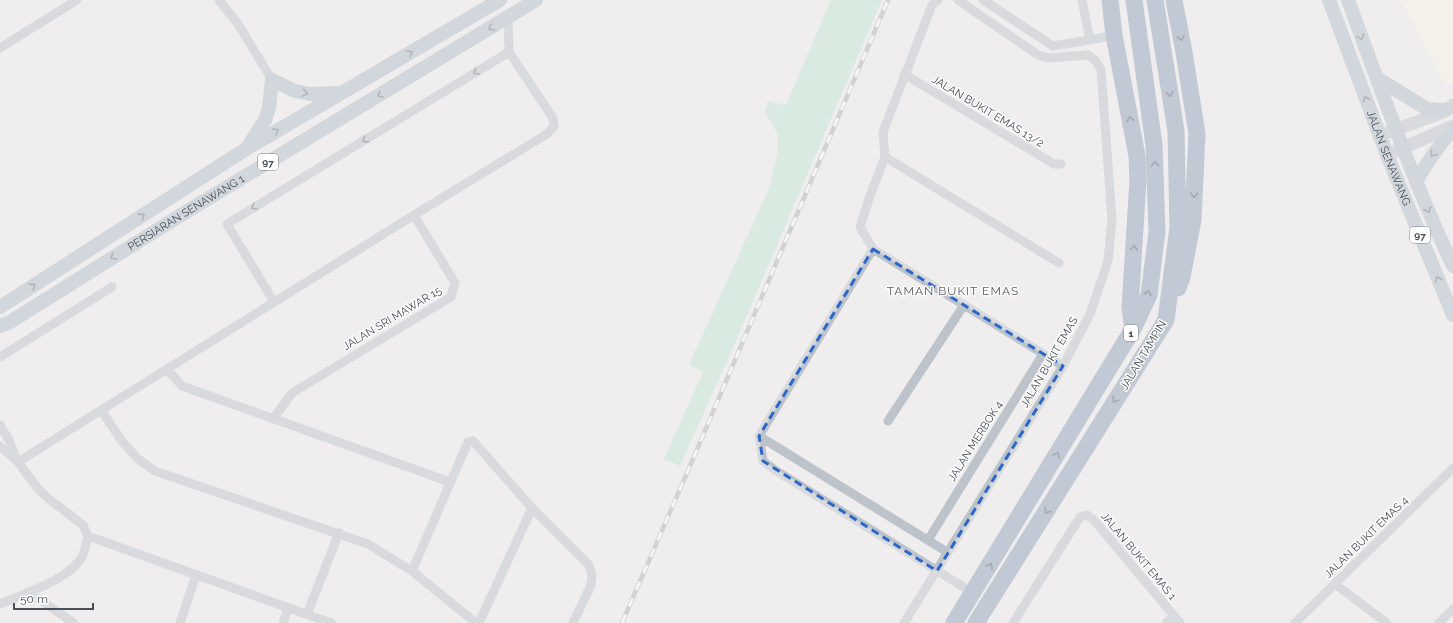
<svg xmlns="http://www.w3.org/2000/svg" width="1453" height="623" font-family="Raleway,sans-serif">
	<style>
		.commercial { fill: #f9f5e7 }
		.green { fill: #bfe9d2 }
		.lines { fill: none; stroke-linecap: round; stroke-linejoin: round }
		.street { stroke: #bcc3ca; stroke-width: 9 }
		.secondary { stroke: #bcc4cf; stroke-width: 13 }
		.primary { stroke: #afbbc9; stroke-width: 14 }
		.highway { stroke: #899db6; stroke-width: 17 }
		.rail-casing { stroke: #b0b2b6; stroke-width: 4.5 }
		.rail { stroke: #fff; stroke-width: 3; stroke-dasharray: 9; stroke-linecap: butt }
		.oneway { stroke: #666f7a }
		.oneway2 { stroke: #4e5761 }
		.oneway3 { stroke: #6a727a }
		.marked { fill: none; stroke: #2c68c9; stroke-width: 3; stroke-dasharray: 8 5; stroke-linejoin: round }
		.labels { text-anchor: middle; stroke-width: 3; stroke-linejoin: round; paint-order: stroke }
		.shield { fill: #fff; stroke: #7e848a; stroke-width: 1 }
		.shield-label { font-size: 10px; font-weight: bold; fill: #474f58 }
		.street-label { font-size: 11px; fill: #474f58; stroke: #fff }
		.neighbourhood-label { font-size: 12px; letter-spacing: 1px; fill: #5a5d61; stroke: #fff }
	</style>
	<rect width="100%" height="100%" fill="#efeded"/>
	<path class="commercial" d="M 1400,0 L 1453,0 L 1453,81 L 1446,86 Z"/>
	<path class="green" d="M 831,0 L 882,0 L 733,348 L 680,466 L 664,459 L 703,372 L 689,365 L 770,186 L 778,152 L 777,133 L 765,112 L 768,101 L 786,105 Z"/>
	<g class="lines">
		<path class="street" d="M 219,0 L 238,24 L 272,80
			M 938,0 L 932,5 L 883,132 L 885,157 L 870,196 L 860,227 L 873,249 L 1063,366
			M 983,0 L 1053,46 L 1090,40
			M 1082,0 L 1090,40 L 1114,35
			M 0,48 L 77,0
			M 904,74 L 1054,164 L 1061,164
			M 885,157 L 1059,263
			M 873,249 L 759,436 L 763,461 L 775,470 L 973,593
			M 274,302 L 227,224 L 509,52
			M 0,357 L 112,287
			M 167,369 L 182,386 L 450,482
			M 101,410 L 121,440 L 138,459 L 155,471 L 368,544 L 412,571 L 476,623
			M 273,419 L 292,393 L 451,297 L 455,283 L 414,215
			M 888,421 L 964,305
			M 0,425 L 9,440 L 17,461
			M 759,436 L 947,552
			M 0,446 L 18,462 L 39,490 L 49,499 L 83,525 L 88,536 C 86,543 85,551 82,557 C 70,579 23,594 0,604
			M 18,462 L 414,215 L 547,134 L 554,126 L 553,118 L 509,52 L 508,18
			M 88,536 L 331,623
			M 928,540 L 1043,354
			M 412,571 L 468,442 L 473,441 L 532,508 L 589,565 L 592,575 L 591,585 L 573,623
			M 1335,584 L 1387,623
			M 28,592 L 74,623
			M 307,614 L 339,533
			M 180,623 L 196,575
			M 283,623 L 288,608
			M 479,623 L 532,508
			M 904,623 L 1063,366 L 1090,314 L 1108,261 L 1112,220 L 1101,69 L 1095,60 L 1088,55 L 1048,58 L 1038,55 L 958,0
			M 1013,623 L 1080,517 L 1087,515 L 1093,519 L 1180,623
			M 1166,623 L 1173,616
			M 1295,623 L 1453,468
			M 1439,623 L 1453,609"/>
		<path class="secondary" d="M 1379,136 L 1443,112 L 1453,105
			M 1387,155 L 1453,126"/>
		<g class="primary">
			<path id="s1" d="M 1329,0 L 1387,155 L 1453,315"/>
			<path d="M 1348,0 C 1381,89 1412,179 1453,266"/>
			<path d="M 1377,78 L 1427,109 L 1446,110"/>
			<path d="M 249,145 L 265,120 L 269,108 L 272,80 L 295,91 L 310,94 L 338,93"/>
			<path d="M 1416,182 C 1427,162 1439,145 1453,129"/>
			<path d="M 0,307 L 246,149 L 500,0"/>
			<path id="s2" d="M 0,326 L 10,322 L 181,215 L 536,0"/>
		</g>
		<path class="highway" d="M 1110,0 L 1114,35 L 1137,156 L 1138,180 L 1130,308 L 1133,329
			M 1174,0 L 1184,52 L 1197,134 L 1193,220 L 1182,277 L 1178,288
			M 954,623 L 1133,329 L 1149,295 L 1157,232 L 1154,145 L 1134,0
			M 976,623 L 1166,320 L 1178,227 L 1176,131 L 1155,0"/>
		<g class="rail-casing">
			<path id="rail" d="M 622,623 L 690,466 L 888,0"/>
		</g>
		<use href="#rail" class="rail"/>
	</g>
	<defs><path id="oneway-chevron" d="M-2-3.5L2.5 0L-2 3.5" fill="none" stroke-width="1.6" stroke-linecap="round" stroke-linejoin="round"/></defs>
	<g class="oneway">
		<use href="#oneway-chevron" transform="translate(491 28) rotate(149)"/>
		<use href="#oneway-chevron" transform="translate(1361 37) rotate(70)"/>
		<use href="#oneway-chevron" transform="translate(410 53) rotate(-30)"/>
		<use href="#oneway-chevron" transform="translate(305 93) rotate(10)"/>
		<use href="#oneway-chevron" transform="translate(380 95) rotate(149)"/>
		<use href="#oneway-chevron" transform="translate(1366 99) rotate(-110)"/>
		<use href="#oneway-chevron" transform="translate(276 131) rotate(-31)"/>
		<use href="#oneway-chevron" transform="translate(1433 154) rotate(126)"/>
		<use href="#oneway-chevron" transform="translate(1428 210) rotate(68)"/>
		<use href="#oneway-chevron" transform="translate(142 216) rotate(-33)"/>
		<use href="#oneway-chevron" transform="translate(113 257) rotate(148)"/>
		<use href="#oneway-chevron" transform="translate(1438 279) rotate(-112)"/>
		<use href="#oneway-chevron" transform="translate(33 286) rotate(-33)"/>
	</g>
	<g class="oneway2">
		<use href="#oneway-chevron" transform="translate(1181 38) rotate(79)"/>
		<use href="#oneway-chevron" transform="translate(1170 94) rotate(81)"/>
		<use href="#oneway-chevron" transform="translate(1130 119) rotate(-101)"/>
		<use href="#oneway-chevron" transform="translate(1155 164) rotate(-92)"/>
		<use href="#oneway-chevron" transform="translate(1194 195) rotate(92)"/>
		<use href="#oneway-chevron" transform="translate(1134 248) rotate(-86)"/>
		<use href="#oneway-chevron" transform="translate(1148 293) rotate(-77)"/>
		<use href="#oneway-chevron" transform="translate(1115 400) rotate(122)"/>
		<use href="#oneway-chevron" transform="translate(1057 455) rotate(-59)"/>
		<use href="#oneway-chevron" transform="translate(1047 511) rotate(122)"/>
		<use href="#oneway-chevron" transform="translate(990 566) rotate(-59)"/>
	</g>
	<g class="oneway3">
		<use href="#oneway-chevron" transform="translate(476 72) rotate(149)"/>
		<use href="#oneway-chevron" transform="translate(365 140) rotate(149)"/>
		<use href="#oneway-chevron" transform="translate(254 207) rotate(149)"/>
	</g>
	<path d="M0 0H1453V623H0ZM 873,249 L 1063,366 L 937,571 L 763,461 L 759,436 Z" fill="#efeded" fill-opacity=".55" fill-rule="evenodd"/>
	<path class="marked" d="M 873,249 L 1063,366 L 937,571 L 763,461 L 759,436 Z"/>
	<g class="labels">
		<g class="shield">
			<rect x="258" y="154" width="20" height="16" rx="3"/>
			<rect x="1410" y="227" width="20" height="16" rx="3"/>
			<rect x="1124" y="325" width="14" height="16" rx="3"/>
		</g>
		<g class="shield-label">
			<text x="268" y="166">97</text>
			<text x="1420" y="239">97</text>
			<text x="1131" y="337">1</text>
		</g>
		<g class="street-label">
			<text transform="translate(988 111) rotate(31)" y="4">JALAN BUKIT EMAS 13/2</text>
			<text dy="4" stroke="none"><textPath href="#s1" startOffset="169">JALAN SENAWANG</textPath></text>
			<text dy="4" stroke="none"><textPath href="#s2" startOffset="218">PERSIARAN SENAWANG 1</textPath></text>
			<text transform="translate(392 318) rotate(-31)" y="4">JALAN SRI MAWAR 15</text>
			<text transform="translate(1143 355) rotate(-59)" y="4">JALAN TAMPIN</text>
			<text transform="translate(1049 362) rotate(-60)" y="4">JALAN BUKIT EMAS</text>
			<text transform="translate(975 441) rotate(-58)" y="4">JALAN MERBOK 4</text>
			<text transform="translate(1366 537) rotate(-44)" y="4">JALAN BUKIT EMAS 4</text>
			<text transform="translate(1139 556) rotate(50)" y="4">JALAN BUKIT EMAS 1</text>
		</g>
		<g class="neighbourhood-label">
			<text x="953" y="295">TAMAN BUKIT EMAS</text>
		</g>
	</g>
	<path d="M14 603v6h79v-6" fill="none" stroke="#474f58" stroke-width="2"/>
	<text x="20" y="603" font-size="12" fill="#474f58" stroke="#ffffff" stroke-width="3" paint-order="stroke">50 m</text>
</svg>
